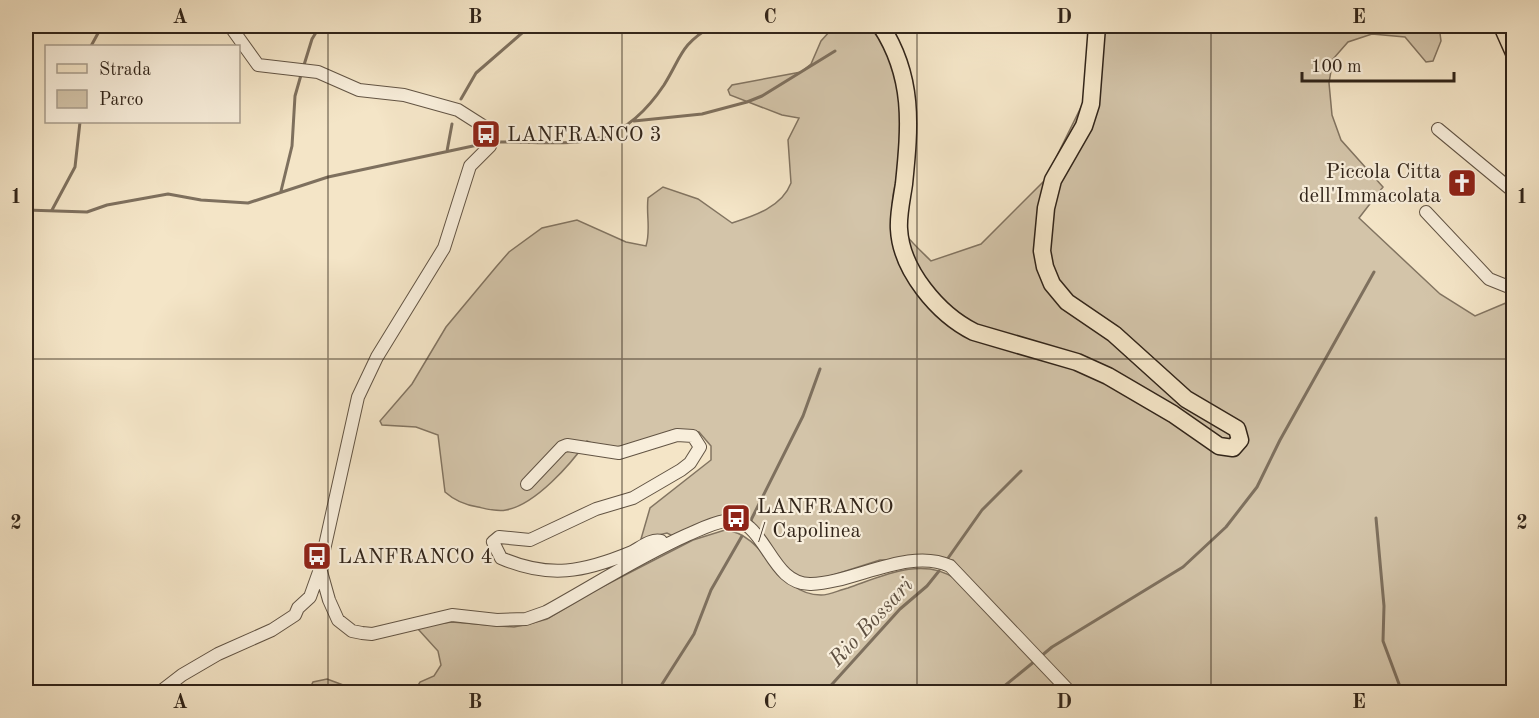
<svg xmlns="http://www.w3.org/2000/svg" width="1539" height="718" font-family="'Old Standard TT',serif">
	<style>
		.green { fill: #d3c4a9; stroke: #827461; stroke-width: 1.5 }
		.lines { fill: none; stroke-linecap: round; stroke-linejoin: round }
		.stream { stroke: #7e705e; stroke-width: 3 }
		.minor-casing { stroke: #625444; stroke-width: 14 }
		.major-casing { stroke: #312419; stroke-width: 19 }
		.minor { stroke: #f8eedb; stroke-width: 12 }
		.major { stroke: #f4e5c7; stroke-width: 16 }
		.grid { fill: none; stroke: #312419; stroke-width: 1.5; stroke-opacity: 0.55 }
		.labels { text-anchor: middle; stroke-width: 4.5; stroke-linejoin: round; paint-order: stroke }
		.poi-label { font-size: 21px; fill: #312419; stroke: #f8eedb; text-anchor: start }
		.water-label { font-size: 22px; font-style: italic; fill: #5e5041; stroke: #f8eedb }
		.neatline { fill: none; stroke: #312419; stroke-width: 2 }
		.grid-label { font-size: 20px; text-anchor: middle; font-weight: bold; fill: #312419 }
	</style>
	<rect width="100%" height="100%" fill="#f4e5c7"/>
	<filter id="stains"><feTurbulence type="fractalNoise" baseFrequency=".00333" numOctaves="4"/><feColorMatrix values="0 0 0 0 .2 0 0 0 0 .09 0 0 0 0 .02 0 0 0 .5 -.17"/></filter>
	<radialGradient id="worn" r=".72"><stop offset=".6" stop-color="#630" stop-opacity="0"/><stop offset="1" stop-color="#630" stop-opacity=".3"/></radialGradient>
	<path class="green" d="M 866,26 C 907,53 901,129 897,173 C 896,184 890,200 893,210 C 898,231 916,246 931,261 L 981,244 L 1045,180 L 1083,103 L 1090,26 L 1439,26 L 1441,41 L 1433,61 L 1426,62 L 1405,37 L 1372,34 L 1348,42 L 1333,59 L 1329,83 L 1332,115 L 1341,140 L 1383,187 L 1359,218 L 1440,294 L 1475,316 L 1513,300 L 1513,692 L 1076,692 C 1036,647 991,607 953,560 L 880,560 L 827,577 L 807,579 L 790,573 L 749,517 C 720,513 700,523 675,537 L 667,533 L 641,539 L 650,508 L 711,460 L 711,446 L 699,432 L 680,430 L 632,449 L 600,447 L 587,441 C 571,464 535,505 506,510 C 497,512 487,509 478,507 C 465,505 455,501 445,492 L 438,435 L 416,427 L 382,425 L 380,421 L 412,384 L 446,327 L 496,267 L 509,252 L 542,228 L 577,220 L 626,242 L 646,246 C 651,230 646,215 648,198 L 663,187 L 698,199 L 732,223 C 754,216 782,207 791,183 L 788,140 L 799,118 L 782,115 L 730,95 L 728,90 L 732,85 L 801,72 L 811,64 L 821,41 L 830,31 Z
		M 725,530 C 767,534 776,595 821,595 C 830,595 839,590 848,588 C 880,577 922,556 954,578 L 1063,692 L 414,692 L 420,682 L 434,676 L 441,665 L 438,651 L 418,629 L 421,626 L 452,622 L 514,627 L 529,624 L 547,619 L 592,592 L 693,540 Z
		M 327,679 L 362,692 L 311,692 L 310,688 L 313,682 Z"/>
	<g class="lines">
		<path class="stream" d="M 91,46 L 102,26
			M 304,65 L 312,39 L 320,26
			M 461,99 L 476,73 L 530,26
			M 634,121 L 702,114 L 747,102 L 762,96 L 835,51
			M 497,142 C 571,141 616,157 664,85 C 682,56 680,45 712,26
			M 447,151 L 452,124
			M 281,191 L 292,146 L 295,96 L 301,75
			M 26,210 L 87,212 L 107,205 L 168,194 L 201,200 L 248,203 L 328,177 L 487,143
			M 52,210 L 75,167 L 80,122
			M 1376,518 L 1384,606 L 1383,641 L 1402,692
			M 750,522 L 803,416 L 820,369
			M 946,561 L 982,510 L 1021,471
			M 1040,657 L 1052,647 L 1183,567 L 1226,527 L 1257,487 L 1280,440 L 1374,272
			M 657,692 L 694,634 L 711,590 L 742,536
			M 825,692 L 900,609 L 927,586 L 939,571
			M 997,692 L 1035,661"/>
		<g class="minor-casing">
			<path id="minor" d="M 230,26 L 258,65 L 318,72 L 359,90 L 404,95 L 458,110 L 491,131 L 493,138 L 490,146 L 470,166 L 444,248 L 377,357 L 358,397 L 320,568 L 329,600 L 338,620 L 352,631 L 362,633 L 372,634 L 452,615 L 497,620 L 526,619 L 546,612 C 593,586 638,557 687,535 C 699,530 712,523 725,521 C 733,519 744,522 750,528 C 770,546 779,585 811,584 C 853,583 909,547 950,566 L 1070,692
				M 1438,129 L 1514,192
				M 1426,212 L 1489,279 L 1514,289
				M 527,484 L 562,447 L 567,445 L 619,453 L 677,435 L 693,436 L 700,447 L 690,463 L 681,470 L 633,498 L 596,509 L 530,540 L 499,537 L 493,542 L 501,558 C 549,579 584,572 632,552 C 640,548 652,538 661,541 L 664,545
				M 160,692 L 182,675 L 218,654 L 272,630 L 295,615 L 298,608 L 310,597 L 320,569"/>
		</g>
		<g class="major-casing">
			<path id="major" d="M 881,26 C 914,77 910,125 904,184 C 902,198 898,215 899,229 C 901,270 938,314 974,332 L 1077,362 L 1108,376 L 1173,414 L 1219,446 L 1233,448 L 1240,440 L 1237,429 L 1186,399 L 1114,334 L 1067,302 L 1052,284 L 1045,267 L 1042,251 L 1046,208 L 1053,180 L 1084,126 L 1091,104 L 1097,26
				M 1502,26 L 1514,53"/>
		</g>
		<use href="#minor" class="minor"/>
		<use href="#major" class="major"/>
	</g>
	<path class="grid" d="M 328,26 L 328,692M 622,26 L 622,692M 917,26 L 917,692M 1211,26 L 1211,692M 26,359 L 1514,359"/>
	<defs>
		<g id="bus-square" transform="scale(1.5)"><rect x="-9" y="-9" width="18" height="18" rx="4" fill="#8f2418" stroke="#f8eedb"/><path d="M-5-6H5V4H4V6H2V4H-2V6H-4V4H-5ZM-3.5-4V0h7V-4ZM-3.5 1.2v1.5H-2V1.2ZM2 1.2v1.5H3.5V1.2Z" fill="#fff"/></g>
		<g id="church-square" transform="scale(1.5)"><rect x="-9" y="-9" width="18" height="18" rx="4" fill="#8f2418" stroke="#f8eedb"/><path d="M-1.2-6h2.4v3.5h3.3v2.4h-3.3V6h-2.4V-.1h-3.3v-2.4h3.3Z" fill="#fff"/></g>
	</defs>
	<g fill-rule="evenodd">
		<use href="#bus-square" x="486" y="134"/>
		<use href="#church-square" x="1462" y="183"/>
		<use href="#bus-square" x="736" y="518"/>
		<use href="#bus-square" x="317" y="556"/>
	</g>
	<g class="labels">
		<g class="poi-label">
			<text x="507" y="141">LANFRANCO 3</text>
			<text x="1441" y="178" text-anchor="end">Piccola Citta<tspan x="1441" dy="24">dell'Immacolata</tspan></text>
			<text x="757" y="513">LANFRANCO<tspan x="757" dy="24">/ Capolinea</tspan></text>
			<text x="338" y="563">LANFRANCO 4</text>
		</g>
		<g class="water-label">
			<text transform="translate(870 621) rotate(-47)" y="8">Rio Bossari</text>
		</g>
	</g>
	<rect width="1539" height="718" fill="none" stroke="#f4e5c7" stroke-width="66"/>
	<rect x="45" y="45" width="195" height="78" fill="#f8eedb" stroke="#a89d8d" stroke-width="1.5"/>
	<rect x="57" y="64" width="30" height="9" fill="#f4e5c7" stroke="#a89d8d" stroke-width="1.5"/>
	<text x="99" y="75" font-size="18" fill="#312419">Strada</text>
	<rect x="57" y="90" width="30" height="18" fill="#d3c4a9" stroke="#a89d8d" stroke-width="1.5"/>
	<text x="99" y="105" font-size="18" fill="#312419">Parco</text>
	<path d="M1302 72v9h152v-9" fill="none" stroke="#312419" stroke-width="3"/>
	<text x="1311" y="72" font-size="18" fill="#312419" stroke="#f8eedb" stroke-width="4.5" paint-order="stroke">100 m</text>
	<rect x="33" y="33" width="1473" height="652" class="neatline"/>
	<g class="grid-label">
		<text x="180" y="23">A</text>
		<text x="475" y="23">B</text>
		<text x="770" y="23">C</text>
		<text x="1064" y="23">D</text>
		<text x="1359" y="23">E</text>
		<text x="16" y="203">1</text>
		<text x="1522" y="203">1</text>
		<text x="16" y="529">2</text>
		<text x="1522" y="529">2</text>
		<text x="180" y="708">A</text>
		<text x="475" y="708">B</text>
		<text x="770" y="708">C</text>
		<text x="1064" y="708">D</text>
		<text x="1359" y="708">E</text>
	</g>
	<rect width="100%" height="100%" filter="url(#stains)"/>
	<rect width="100%" height="100%" fill="url(#worn)"/>
</svg>
